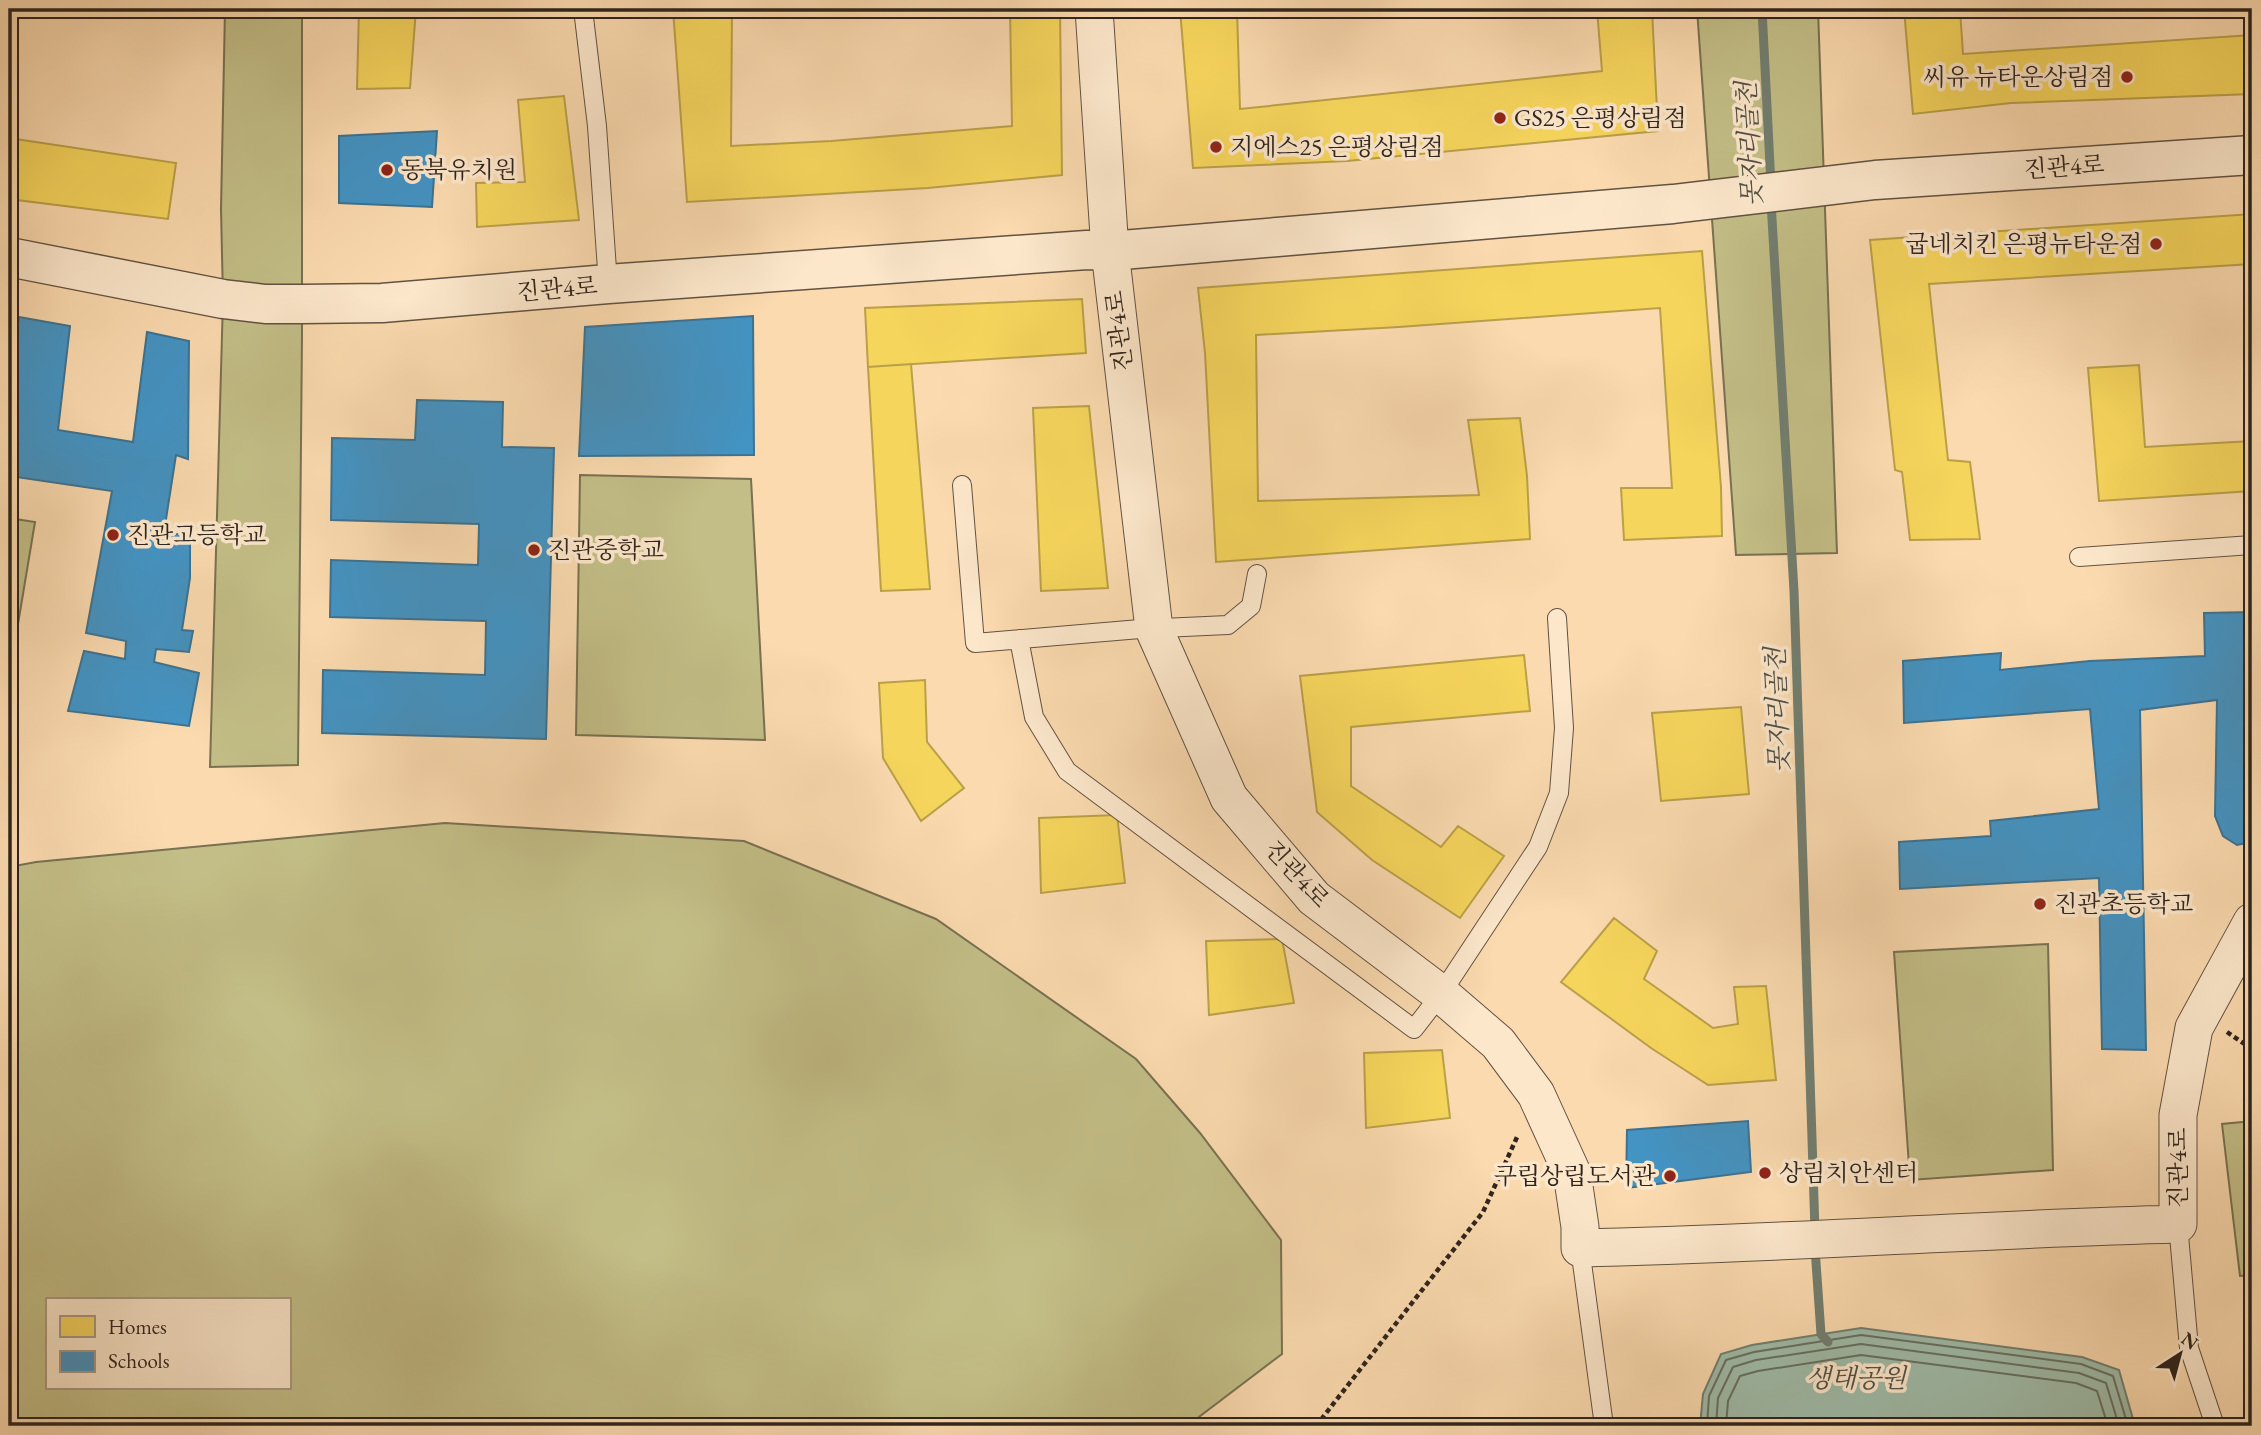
<svg xmlns="http://www.w3.org/2000/svg" width="2261" height="1435" font-family="'EB Garamond','Noto Serif KR',serif">
	<style>
		.green { fill: #c3be87; stroke: #797152; stroke-width: 2; fill-rule: evenodd }
		.water { fill: #9fbba8; stroke: #727f70; stroke-width: 2 }
		.homes { fill: #f6d55c; stroke: #baa049; stroke-width: 2 }
		.schools { fill: #4393c3; stroke: #3d7291; stroke-width: 2 }
		.lines { fill: none; stroke-linecap: round; stroke-linejoin: round }
		.shore { stroke: #677062; stroke-width: 2 }
		.stream { stroke: #727f70; stroke-width: 9 }
		.service-casing { stroke: #625242; stroke-width: 20 }
		.minor-casing { stroke: #625242; stroke-width: 39 }
		.tertiary-casing { stroke: #625242; stroke-width: 41 }
		.path { stroke: #2f241d; stroke-width: 4.5; stroke-dasharray: 5 3.5; stroke-linecap: butt }
		.service { stroke: #fce7cb; stroke-width: 18 }
		.minor { stroke: #fce7cb; stroke-width: 37 }
		.tertiary { stroke: #fce7cb; stroke-width: 38 }
		.poi-dot { fill: #8f2418; stroke: #fce7cb; stroke-width: 2.5 }
		.labels { text-anchor: middle; stroke-width: 7; stroke-linejoin: round; paint-order: stroke }
		.poi-label { font-size: 24px; fill: #2f241d; stroke: #fce7cb; text-anchor: start }
		.street-label { font-size: 24px; fill: #2f241d; stroke: #fce7cb }
		.water-label { font-size: 26px; font-style: italic; fill: #515147; stroke: #fce7cb }
	</style>
	<rect width="100%" height="100%" fill="#fbdaaf"/>
	<filter id="stains"><feTurbulence type="fractalNoise" baseFrequency=".00286" numOctaves="4"/><feColorMatrix values="0 0 0 0 .2 0 0 0 0 .09 0 0 0 0 .02 0 0 0 .5 -.17"/></filter>
	<radialGradient id="worn" r=".72"><stop offset=".6" stop-color="#630" stop-opacity="0"/><stop offset="1" stop-color="#630" stop-opacity=".3"/></radialGradient>
	<path class="green" d="M 225,9 L 302,9 L 302,335 L 298,765 L 210,767 L 223,299 L 221,209 Z
		M 1697,9 L 1818,9 L 1837,553 L 1736,555 Z
		M 580,475 L 751,479 L 765,740 L 576,735 Z
		M 9,518 L 35,522 L 9,678 Z
		M 445,823 L 744,841 L 936,919 L 1136,1059 L 1200,1133 L 1281,1240 L 1282,1354 L 1187,1426 L 9,1426 L 9,867 L 36,862 ZM 289,1300 L 289,1388 L 47,1388 L 47,1300 Z
		M 2048,944 L 2053,1170 L 1910,1180 L 1894,952 Z
		M 2252,1121 L 2252,1275 L 2240,1276 L 2222,1124 Z"/>
	<path class="water" d="M 1861,1328 L 2082,1357 L 2119,1370 L 2135,1426 L 1700,1426 L 1703,1394 L 1721,1354 L 1752,1345 Z"/>
	<path class="homes" d="M 359,9 L 416,9 L 410,88 L 357,89 Z
		M 673,9 L 732,9 L 731,146 L 831,141 L 1012,126 L 1010,9 L 1060,9 L 1062,175 L 928,188 L 687,202 Z
		M 1180,9 L 1237,9 L 1240,109 L 1602,71 L 1597,9 L 1652,9 L 1658,131 L 1347,161 L 1193,168 Z
		M 1904,9 L 1960,9 L 1963,54 L 2252,35 L 2252,94 L 2011,103 L 1913,114 Z
		M 564,96 L 579,220 L 477,227 L 476,183 L 525,182 L 518,100 Z
		M 9,138 L 176,163 L 168,219 L 9,199 Z
		M 2252,214 L 2252,264 L 1929,284 L 1948,460 L 1970,462 L 1980,539 L 1910,540 L 1902,472 L 1895,470 L 1870,240 Z
		M 1702,251 L 1721,487 L 1722,536 L 1624,540 L 1621,488 L 1672,488 L 1660,308 L 1399,327 L 1256,335 L 1258,501 L 1479,495 L 1468,420 L 1520,418 L 1527,476 L 1530,539 L 1216,562 L 1205,353 L 1198,288 Z
		M 1082,299 L 1086,353 L 868,367 L 865,308 Z
		M 911,364 L 930,589 L 881,591 L 868,367 Z
		M 2139,365 L 2145,447 L 2252,441 L 2252,491 L 2099,501 L 2088,368 Z
		M 1089,406 L 1108,588 L 1041,591 L 1033,408 Z
		M 1524,655 L 1530,711 L 1351,727 L 1351,786 L 1441,847 L 1458,826 L 1504,856 L 1460,918 L 1372,860 L 1317,812 L 1300,676 Z
		M 925,680 L 927,742 L 964,788 L 921,821 L 883,758 L 879,683 Z
		M 1741,707 L 1749,794 L 1661,801 L 1652,713 Z
		M 1117,815 L 1125,883 L 1041,893 L 1039,818 Z
		M 1614,918 L 1657,951 L 1644,979 L 1713,1028 L 1738,1024 L 1734,987 L 1766,986 L 1776,1080 L 1708,1085 L 1651,1048 L 1561,982 Z
		M 1282,939 L 1294,1003 L 1209,1015 L 1206,941 Z
		M 1442,1050 L 1450,1118 L 1366,1128 L 1364,1053 Z"/>
	<path class="schools" d="M 437,131 L 432,207 L 339,203 L 339,136 Z
		M 753,316 L 754,455 L 579,456 L 585,327 Z
		M 19,317 L 70,326 L 58,430 L 133,442 L 147,332 L 189,341 L 188,459 L 176,455 L 164,532 L 190,536 L 190,578 L 182,630 L 193,631 L 189,652 L 156,649 L 154,662 L 199,673 L 189,726 L 68,711 L 84,651 L 125,659 L 126,641 L 86,633 L 112,491 L 9,476 L 9,374 Z
		M 417,400 L 503,402 L 502,447 L 554,448 L 546,739 L 322,733 L 323,670 L 485,675 L 486,621 L 330,617 L 331,560 L 478,565 L 479,524 L 331,520 L 332,438 L 415,440 Z
		M 2252,612 L 2252,842 L 2237,845 L 2223,836 L 2215,816 L 2217,700 L 2140,710 L 2146,1050 L 2102,1049 L 2099,878 L 1900,889 L 1899,842 L 1991,836 L 1990,821 L 2099,809 L 2090,709 L 1904,723 L 1903,661 L 2001,653 L 2000,670 L 2090,661 L 2205,656 L 2204,613 Z
		M 1748,1121 L 1751,1172 L 1626,1188 L 1627,1130 Z"/>
	<g class="lines">
		<path class="shore" d="M 1707,1426 L 1709,1396 L 1726,1360 L 1754,1352 L 1861,1335 L 2081,1364 L 2113,1376 L 2128,1426
			M 1716,1426 L 1718,1398 L 1733,1367 L 1756,1360 L 1861,1344 L 2079,1373 L 2106,1383 L 2119,1426
			M 1726,1426 L 1728,1401 L 1740,1376 L 1758,1371 L 1861,1355 L 2076,1383 L 2097,1391 L 2108,1426"/>
		<path class="stream" d="M 1762,9 L 1771,185
			M 1771,202 L 1794,591 L 1815,1230
			M 1815,1248 L 1821,1334 L 1828,1342"/>
		<g class="service-casing">
			<path id="service" d="M 583,9 L 597,126 L 608,284
				M 962,485 L 975,643 L 1140,629 L 1228,625 L 1251,606 L 1257,574
				M 2079,557 L 2252,545
				M 1019,639 L 1034,717 L 1067,771 L 1414,1029 L 1441,994 L 1538,847 L 1559,793 L 1564,728 L 1557,618
				M 2178,1224 L 2189,1348 L 2215,1426
				M 1580,1248 L 1604,1426"/>
		</g>
		<g class="minor-casing">
			<path id="minor" d="M 1094,9 L 1110,251 L 1154,629 L 1229,798 L 1314,898 L 1441,994 L 1498,1043 L 1536,1094 L 1572,1173 L 1580,1227 L 1580,1248 C 1780,1244 1979,1229 2178,1224 L 2178,1115 L 2194,1028 L 2252,922"/>
		</g>
		<g class="tertiary-casing">
			<path id="tertiary" d="M 9,257 L 223,299 L 265,304 L 302,304 L 382,303 L 608,284 L 1087,250 L 1110,251 L 1673,204 L 1875,180 L 2252,155"/>
		</g>
		<path class="path" d="M 2227,1032 L 2252,1049
			M 1316,1426 L 1483,1212 L 1518,1135"/>
		<use href="#service" class="service"/>
		<use href="#minor" class="minor"/>
		<use href="#tertiary" class="tertiary"/>
	</g>
	<g class="poi-dot">
		<circle cx="2127" cy="77" r="7"/>
		<circle cx="1500" cy="118" r="7"/>
		<circle cx="1216" cy="147" r="7"/>
		<circle cx="387" cy="170" r="7"/>
		<circle cx="2156" cy="244" r="7"/>
		<circle cx="113" cy="535" r="7"/>
		<circle cx="534" cy="550" r="7"/>
		<circle cx="2040" cy="904" r="7"/>
		<circle cx="1765" cy="1173" r="7"/>
		<circle cx="1670" cy="1176" r="7"/>
	</g>
	<g class="labels">
		<g class="poi-label">
			<text x="2113" y="85" text-anchor="end">씨유 뉴타운상림점</text>
			<text x="1514" y="126">GS25 은평상림점</text>
			<text x="1230" y="155">지에스25 은평상림점</text>
			<text x="401" y="178">동북유치원</text>
			<text x="2142" y="252" text-anchor="end">굽네치킨 은평뉴타운점</text>
			<text x="127" y="543">진관고등학교</text>
			<text x="548" y="558">진관중학교</text>
			<text x="2054" y="912">진관초등학교</text>
			<text x="1779" y="1181">상림치안센터</text>
			<text x="1656" y="1184" text-anchor="end">구립상립도서관</text>
		</g>
		<g class="street-label">
			<text transform="translate(2064 167) rotate(-4)" y="8">진관4로</text>
			<text transform="translate(557 289) rotate(-5)" y="8">진관4로</text>
			<text transform="translate(1119 331) rotate(-97)" y="8">진관4로</text>
			<text transform="translate(1297 874) rotate(47)" y="8">진관4로</text>
			<text transform="translate(2178 1168) rotate(-90)" y="8">진관4로</text>
		</g>
		<g class="water-label">
			<text transform="translate(1749 144) rotate(-93)" y="9">못자리골천</text>
			<text transform="translate(1777 710) rotate(-92)" y="9">못자리골천</text>
			<text x="1856" y="1387">생태공원</text>
		</g>
	</g>
	<rect width="2261" height="1435" fill="none" stroke="#fbdaaf" stroke-width="35"/>
	<rect x="10" y="10" width="2240" height="1414" fill="none" stroke="#2f241d" stroke-width="3.5"/>
	<rect x="18" y="18" width="2226" height="1400" fill="none" stroke="#2f241d" stroke-width="2"/>
	<rect x="46" y="1298" width="245" height="91" fill="#fce7cb" stroke="#aa9985" stroke-width="2"/>
	<rect x="60" y="1316" width="35" height="21" fill="#f6d55c" stroke="#aa9985" stroke-width="2"/>
	<text x="108" y="1334" font-size="21" fill="#2f241d">Homes</text>
	<rect x="60" y="1351" width="35" height="21" fill="#4393c3" stroke="#aa9985" stroke-width="2"/>
	<text x="108" y="1368" font-size="21" fill="#2f241d">Schools</text>
	<g transform="translate(2180 1354) rotate(36)" stroke="#fce7cb" stroke-width="5" paint-order="stroke">
	<path d="M0-5L12 26L0 18L-12 26Z" fill="#2f241d"/>
	<text y="-10" font-size="19" font-weight="bold" text-anchor="middle" fill="#2f241d">N</text>
	</g>
	<rect width="100%" height="100%" filter="url(#stains)"/>
	<rect width="100%" height="100%" fill="url(#worn)"/>
</svg>
